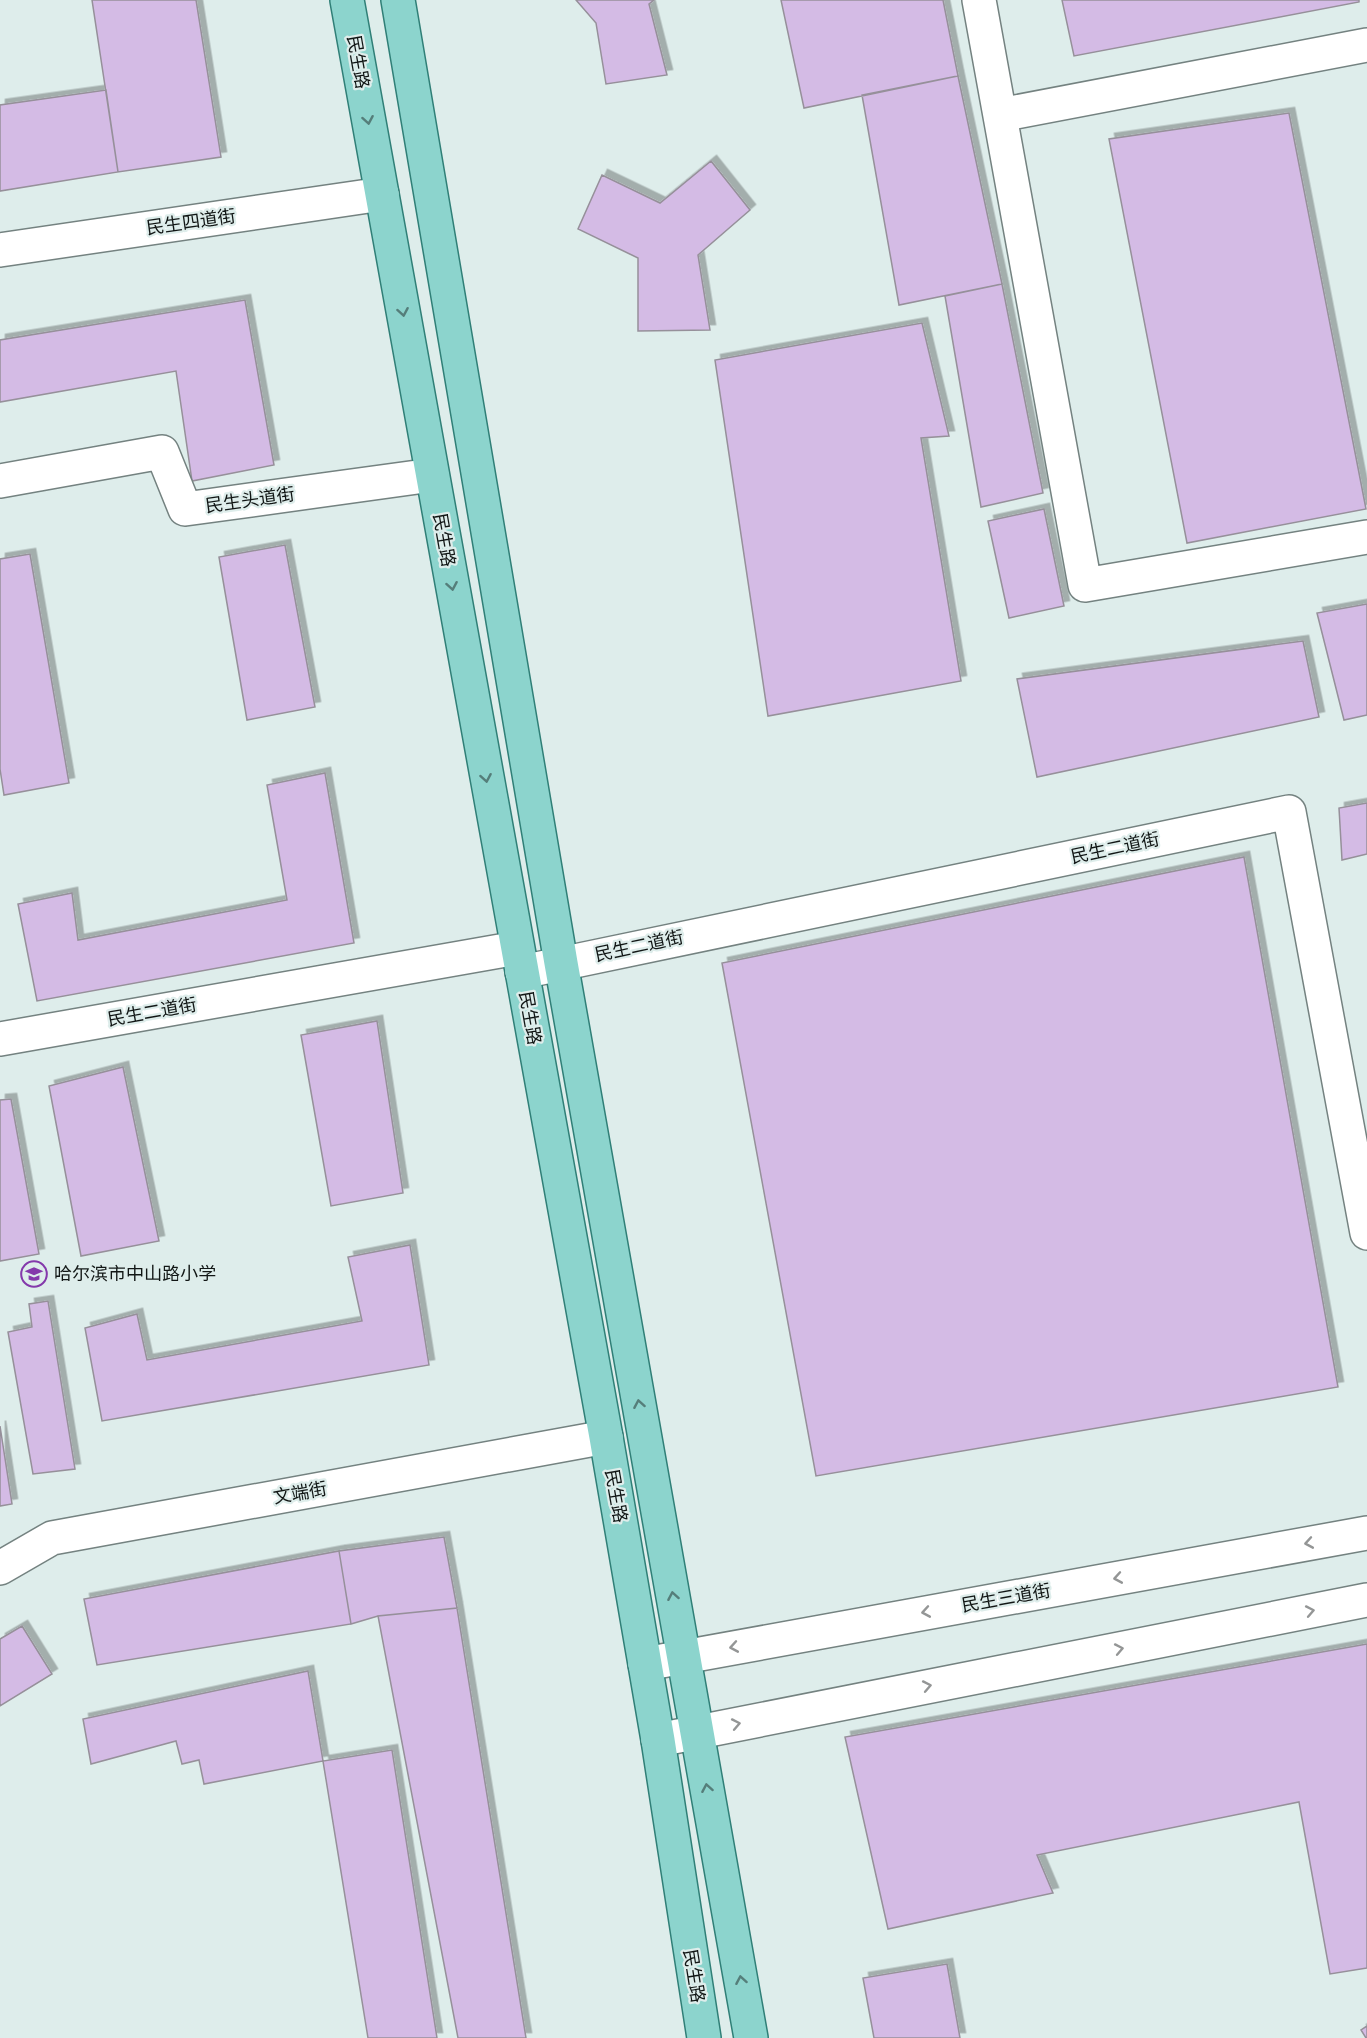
<svg xmlns="http://www.w3.org/2000/svg" width="1367" height="2038" font-family="'Fira Sans','Noto Sans SC',sans-serif">
	<style>
		.building { fill: #d4bbe5; stroke: #96909a; stroke-width: 1.5; filter: url(#shadow) }
		.lines { fill: none; stroke-linecap: round; stroke-linejoin: round }
		.minor-casing { stroke: #748280; stroke-width: 36 }
		.major-casing { stroke: #307f77; stroke-width: 36 }
		.minor { stroke: #fff; stroke-width: 33 }
		.major { stroke: #8cd4cd; stroke-width: 33 }
		.oneway { stroke: #557e7a }
		.oneway2 { stroke: #949696 }
		.labels { text-anchor: middle; stroke-width: 4.5; stroke-linejoin: round; paint-order: stroke }
		.street-label { font-size: 18px; fill: #111615; stroke: #deedeb }
		.poi-label { font-size: 18px; fill: #111615; stroke: #deedeb; text-anchor: start }
	</style>
	<defs>
		<filter id="shadow"><feDropShadow dx="5.5" dy="-5.5" stdDeviation="0" flood-color="#0004"/></filter>
	</defs>
	<rect width="100%" height="100%" fill="#deedeb"/>
	<path class="building" d="M 92,0 L 196,0 L 221,157 L 118,172 Z
		M 576,0 L 654,0 L 649,4 L 667,75 L 606,84 L 596,23 Z
		M 781,0 L 943,0 L 958,76 L 804,108 Z
		M 1062,0 L 1359,0 L 1359,2 L 1074,56 Z
		M 958,76 L 1002,284 L 899,305 L 862,95 Z
		M 106,90 L 118,172 L 0,191 L 0,105 Z
		M 1289,113 L 1366,509 L 1187,543 L 1109,139 Z
		M 711,161 L 750,210 L 698,255 L 710,330 L 638,331 L 638,258 L 578,229 L 602,175 L 660,203 Z
		M 1002,284 L 1043,493 L 981,507 L 945,296 Z
		M 245,300 L 274,465 L 192,481 L 176,371 L 0,402 L 0,340 Z
		M 922,323 L 949,436 L 921,438 L 961,681 L 768,716 L 715,360 Z
		M 1044,509 L 1064,606 L 1009,618 L 988,521 Z
		M 285,545 L 315,707 L 247,720 L 219,557 Z
		M 30,554 L 69,783 L 4,795 L 0,769 L 0,559 Z
		M 1367,604 L 1367,715 L 1344,720 L 1317,613 Z
		M 1303,641 L 1319,717 L 1037,777 L 1017,679 Z
		M 325,773 L 354,943 L 37,1001 L 18,904 L 72,893 L 78,940 L 287,900 L 267,785 Z
		M 1367,803 L 1367,854 L 1342,860 L 1339,808 Z
		M 1244,857 L 1338,1387 L 816,1476 L 722,963 Z
		M 377,1021 L 403,1193 L 331,1206 L 301,1035 Z
		M 123,1067 L 159,1241 L 81,1256 L 49,1086 Z
		M 11,1099 L 39,1254 L 0,1261 L 0,1100 Z
		M 410,1245 L 429,1365 L 102,1421 L 85,1328 L 137,1314 L 147,1360 L 362,1321 L 348,1257 Z
		M 48,1301 L 75,1469 L 33,1474 L 8,1332 L 32,1327 L 29,1304 Z
		M 0,1426 L 12,1504 L 0,1506 Z
		M 444,1537 L 457,1608 L 378,1616 L 351,1624 L 339,1551 Z
		M 339,1551 L 351,1624 L 97,1665 L 84,1599 Z
		M 457,1608 L 526,2038 L 458,2038 L 378,1616 Z
		M 22,1626 L 52,1674 L 0,1706 L 0,1639 Z
		M 1367,1644 L 1367,1968 L 1330,1974 L 1299,1802 L 1037,1855 L 1053,1893 L 888,1929 L 845,1737 Z
		M 308,1671 L 323,1761 L 204,1784 L 199,1760 L 182,1764 L 176,1741 L 91,1764 L 83,1719 Z
		M 392,1750 L 437,2038 L 368,2038 L 323,1761 Z
		M 947,1964 L 960,2038 L 874,2038 L 863,1978 Z
		M 1367,2026 L 1367,2038 L 1366,2038 L 1361,2030 Z"/>
	<g class="lines">
		<g class="minor-casing">
			<path id="minor" d="M 979,0 L 1085,585 L 1367,537
				M 1000,115 L 1367,45
				M 0,250 L 382,194
				M 0,481 L 162,452 L 185,509 L 432,475
				M 522,972 L 1289,812 L 1367,1233
				M 0,1039 L 517,948
				M 0,1568 L 52,1538 L 606,1437
				M 645,1664 L 1367,1533
				M 658,1740 L 1367,1600"/>
		</g>
		<g class="major-casing">
			<path id="major" d="M 347,0 L 606,1437 L 658,1740 L 704,2038
				M 398,0 L 561,963 L 751,2038"/>
		</g>
		<use href="#minor" class="minor"/>
		<use href="#major" class="major"/>
	</g>
	<defs><path id="oneway-chevron" d="M-2-3.5L2.5 0L-2 3.5" fill="none" stroke-width="1.6" stroke-linecap="round" stroke-linejoin="round" transform="scale(1.5)"/></defs>
	<g class="oneway">
		<use href="#oneway-chevron" transform="translate(368 120) rotate(80)"/>
		<use href="#oneway-chevron" transform="translate(403 312) rotate(80)"/>
		<use href="#oneway-chevron" transform="translate(452 586) rotate(80)"/>
		<use href="#oneway-chevron" transform="translate(486 778) rotate(80)"/>
		<use href="#oneway-chevron" transform="translate(639 1404) rotate(-100)"/>
		<use href="#oneway-chevron" transform="translate(673 1596) rotate(-100)"/>
		<use href="#oneway-chevron" transform="translate(707 1788) rotate(-100)"/>
		<use href="#oneway-chevron" transform="translate(741 1980) rotate(-100)"/>
	</g>
	<g class="oneway2">
		<use href="#oneway-chevron" transform="translate(1309 1543) rotate(170)"/>
		<use href="#oneway-chevron" transform="translate(1118 1578) rotate(170)"/>
		<use href="#oneway-chevron" transform="translate(1310 1611) rotate(-11)"/>
		<use href="#oneway-chevron" transform="translate(926 1612) rotate(170)"/>
		<use href="#oneway-chevron" transform="translate(734 1647) rotate(170)"/>
		<use href="#oneway-chevron" transform="translate(1119 1649) rotate(-11)"/>
		<use href="#oneway-chevron" transform="translate(927 1686) rotate(-11)"/>
		<use href="#oneway-chevron" transform="translate(736 1724) rotate(-11)"/>
	</g>
	<defs>
		<g id="school-ring" transform="scale(1.35)"><circle r="9.5" fill="#deedeb" stroke="#8439ab" stroke-width="1.5"/><path d="M0-5L7-2L0 1L-7-2ZM-4 1L0 2.5L4 1V4Q0 6-4 4Z" fill="#8439ab"/></g>
	</defs>
	<g fill-rule="evenodd">
		<use href="#school-ring" x="34" y="1274"/>
	</g>
	<g class="labels">
		<g class="street-label">
			<text transform="translate(358 62) rotate(80)" y="6">民生路</text>
			<text transform="translate(191 222) rotate(-8)" y="6">民生四道街</text>
			<text transform="translate(250 500) rotate(-8)" y="6">民生头道街</text>
			<text transform="translate(444 540) rotate(80)" y="6">民生路</text>
			<text transform="translate(1115 848) rotate(-12)" y="6">民生二道街</text>
			<text transform="translate(639 946) rotate(-12)" y="6">民生二道街</text>
			<text transform="translate(152 1012) rotate(-10)" y="6">民生二道街</text>
			<text transform="translate(530 1018) rotate(80)" y="6">民生路</text>
			<text transform="translate(300 1493) rotate(-10)" y="6">文端街</text>
			<text transform="translate(616 1496) rotate(80)" y="6">民生路</text>
			<text transform="translate(1006 1598) rotate(-10)" y="6">民生三道街</text>
			<text transform="translate(694 1976) rotate(81)" y="6">民生路</text>
		</g>
		<g class="poi-label">
			<text x="54" y="1280">哈尔滨市中山路小学</text>
		</g>
	</g>
</svg>
